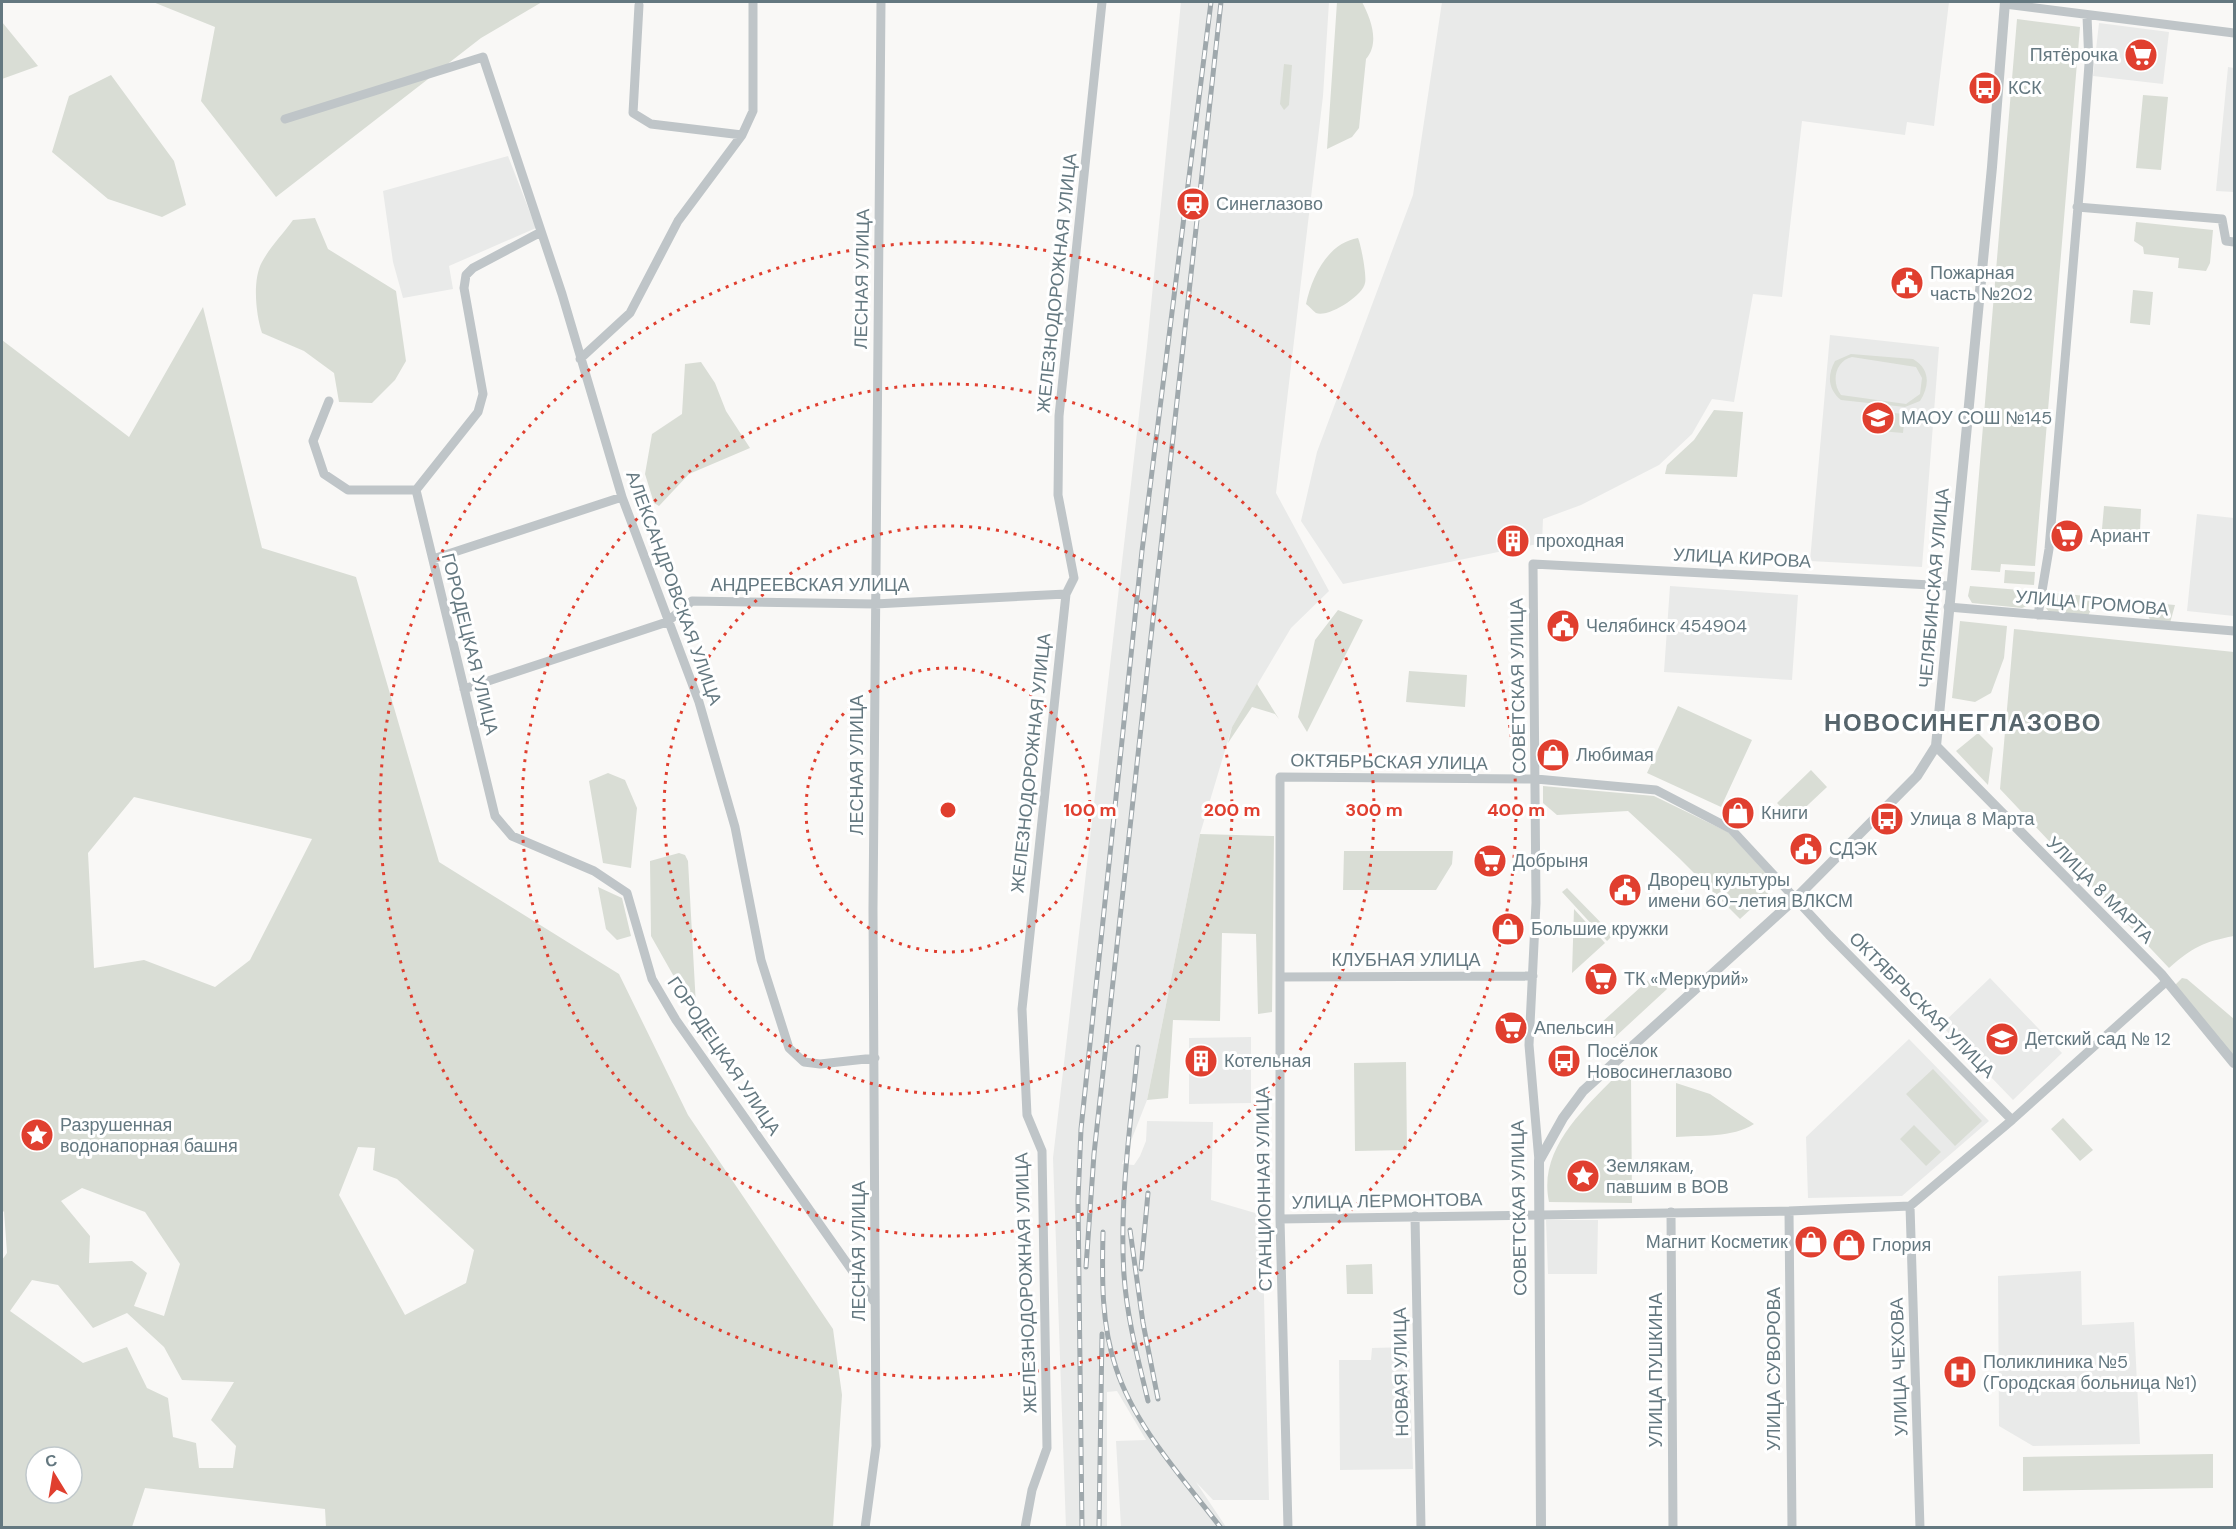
<svg xmlns="http://www.w3.org/2000/svg" width="2236" height="1529" font-family="'DM Sans',sans-serif">
	<style>
		.built { fill: #e9eae9 }
		.green { fill: #d9ddd5; fill-rule: evenodd }
		.lines { fill: none; stroke-linecap: round; stroke-linejoin: round }
		.minor { stroke: #bfc5c8; stroke-width: 9 }
		.tertiary { stroke: #bfc5c8; stroke-width: 10 }
		.rail-casing { stroke: #9fa8ac; stroke-width: 5 }
		.rail { stroke: #fff; stroke-width: 3; stroke-dasharray: 9; stroke-linecap: butt }
		.ring { fill: none; stroke: #e03f2f; stroke-width: 3; stroke-dasharray: 3 6 }
		.labels { text-anchor: middle; stroke-width: 6; stroke-linejoin: round; paint-order: stroke }
		.poi-label { font-size: 18px; fill: #647880; stroke: #fff; text-anchor: start }
		.street-label { font-size: 18px; fill: #647880; stroke: #fff }
		.district-label { font-size: 24px; font-weight: bold; letter-spacing: 1.5px; fill: #56656c; stroke: #fff }
		.centre { fill: #e03f2f; stroke: #fff; stroke-width: 3 }
		.ring-label { font-size: 18px; text-anchor: middle; font-weight: bold; fill: #e03f2f; stroke: #fff; stroke-width: 6; stroke-linejoin: round; paint-order: stroke }
	</style>
	<rect width="100%" height="100%" fill="#f9f8f6"/>
	<path class="built" d="M 1181,2 L 1329,2 L 1323,96 L 1276,493 L 1329,591 L 1291,628 L 1232,727 L 1200,834 L 1147,1100 L 1122,1164 L 1134,1165 L 1140,1156 L 1146,1141 L 1147,1121 L 1213,1122 L 1211,1200 L 1262,1215 L 1269,1500 L 1213,1500 L 1196,1482 L 1226,1527 L 1121,1527 L 1116,1441 L 1146,1440 L 1117,1391 L 1107,1392 L 1107,1527 L 1066,1528 L 1053,1158 L 1147,346 Z
		M 1442,2 L 1949,2 L 1934,126 L 1907,122 L 1905,135 L 1802,121 L 1782,297 L 1753,294 L 1734,402 L 1712,399 L 1692,434 L 1659,465 L 1581,505 L 1543,519 L 1542,543 L 1343,584 L 1301,521 L 1317,452 L 1413,195 Z
		M 2099,23 L 2169,32 L 2163,84 L 2093,76 Z
		M 2228,67 L 2234,68 L 2234,192 L 2216,191 Z
		M 508,156 L 536,228 L 449,266 L 453,289 L 403,298 L 393,262 L 383,191 Z
		M 1830,335 L 1939,347 L 1922,567 L 1810,561 Z
		M 2197,514 L 2234,518 L 2234,616 L 2187,611 Z
		M 1670,586 L 1798,595 L 1792,680 L 1664,672 Z
		M 1990,978 L 2062,1053 L 2013,1100 L 1941,1025 Z
		M 1251,1037 L 1251,1103 L 1189,1104 L 1189,1038 Z
		M 1909,1039 L 1989,1121 L 1902,1196 L 1808,1198 L 1806,1137 Z
		M 1546,1220 L 1598,1220 L 1597,1274 L 1548,1274 Z
		M 2081,1271 L 2082,1325 L 2134,1322 L 2140,1444 L 2033,1446 L 1999,1426 L 1998,1276 Z
		M 1409,1347 L 1413,1469 L 1340,1470 L 1339,1360 L 1371,1360 L 1372,1348 Z"/>
	<path class="green" d="M 153,2 L 542,2 L 481,38 L 276,197 L 201,101 L 215,27 Z
		M 1337,2 L 1362,2 C 1371,19 1380,43 1366,59 L 1359,128 L 1352,137 L 1327,149 Z
		M 2017,19 L 2080,27 L 2035,566 L 2001,564 L 2000,572 L 1971,570 Z
		M 2,22 L 38,66 L 2,79 Z
		M 1284,64 L 1292,65 L 1289,105 L 1284,110 L 1280,104 Z
		M 111,75 L 174,161 L 186,205 L 162,217 L 108,199 L 52,152 L 69,96 Z
		M 2143,95 L 2168,97 L 2161,170 L 2136,168 Z
		M 315,218 L 328,249 L 396,291 L 406,361 L 395,380 L 372,403 L 339,402 L 334,373 L 304,351 L 262,333 C 256,315 252,280 262,262 C 270,247 283,234 293,220 Z
		M 2136,222 L 2213,230 L 2210,263 L 2206,271 L 2178,268 L 2179,258 L 2144,254 L 2143,247 L 2134,241 Z
		M 1358,238 C 1361,244 1367,277 1365,283 C 1363,296 1328,318 1316,313 C 1313,311 1309,306 1306,304 C 1312,276 1328,243 1358,238 Z
		M 2133,290 L 2153,292 L 2150,325 L 2130,323 Z
		M 203,307 L 262,548 L 356,577 L 439,862 L 619,974 L 688,1115 L 833,1329 L 842,1395 L 833,1527 L 326,1527 L 325,1509 L 145,1488 L 132,1527 L 2,1527 L 2,1260 L 7,1253 L 4,1211 L 2,1213 L 2,340 L 129,437 ZM 134,797 L 312,839 L 250,960 L 215,987 L 144,960 L 94,968 L 88,853 ZM 358,1147 L 375,1148 L 373,1170 L 397,1179 L 474,1250 L 466,1283 L 405,1315 L 339,1195 ZM 82,1188 L 145,1212 L 180,1264 L 164,1316 L 134,1306 L 147,1273 L 132,1261 L 89,1263 L 90,1236 L 61,1201 ZM 32,1280 L 58,1285 L 93,1328 L 127,1313 L 164,1347 L 182,1380 L 234,1382 L 211,1420 L 236,1446 L 233,1468 L 199,1468 L 196,1443 L 173,1437 L 168,1398 L 147,1388 L 127,1347 L 83,1363 L 10,1311 ZM 36,1457 L 72,1457 L 72,1493 L 36,1493 Z
		M 1851,354 L 1913,359 C 1930,369 1930,385 1920,401 L 1905,407 L 1841,400 C 1828,389 1827,376 1835,361 ZM 1852,357 L 1916,367 L 1922,378 L 1920,394 L 1906,404 L 1841,395 C 1831,382 1835,361 1852,357 Z
		M 701,362 L 715,383 L 726,411 L 750,448 L 689,474 L 659,506 L 654,503 L 645,474 L 652,434 L 682,414 L 685,364 Z
		M 1714,410 L 1743,412 L 1737,477 L 1665,474 L 1667,465 L 1694,440 Z
		M 1870,411 L 1905,414 L 1903,433 L 1868,430 Z
		M 2104,506 L 2141,509 L 2140,531 L 2102,529 Z
		M 2005,570 L 2035,572 L 2034,585 L 2004,583 Z
		M 1970,586 L 2033,591 L 2031,604 L 2022,608 L 1972,603 L 1968,596 Z
		M 2045,592 L 2097,597 L 2088,616 L 2049,612 L 2043,604 Z
		M 2142,602 L 2175,605 L 2170,623 L 2151,622 Z
		M 1338,610 L 1363,620 L 1307,732 L 1298,717 L 1315,640 Z
		M 1960,621 L 2007,626 L 2004,658 L 1991,693 L 1975,702 L 1952,698 Z
		M 2014,629 L 2234,652 L 2234,936 C 2203,942 2193,947 2169,968 L 2000,789 Z
		M 1409,671 L 1467,675 L 1465,707 L 1406,702 Z
		M 1257,684 L 1279,719 L 1275,714 L 1252,707 L 1228,743 L 1232,727 Z
		M 1678,706 L 1752,740 L 1721,807 L 1647,773 Z
		M 1978,733 L 1993,748 L 1988,785 L 1956,751 Z
		M 1811,770 L 1827,787 L 1793,819 L 1777,803 Z
		M 608,773 L 625,780 L 637,808 L 631,868 L 603,863 L 589,781 Z
		M 1543,786 L 1654,796 L 1728,832 L 1777,885 L 1740,919 L 1679,858 L 1628,811 L 1557,815 L 1543,803 Z
		M 1200,834 L 1274,836 L 1272,1012 L 1258,1014 L 1256,934 L 1222,933 L 1220,1021 L 1173,1020 L 1168,1098 L 1147,1100 Z
		M 1344,851 L 1453,851 L 1452,864 L 1436,890 L 1343,890 Z
		M 679,853 L 685,855 L 688,861 L 696,1006 L 677,982 L 651,936 L 650,861 Z
		M 598,887 L 622,898 L 631,936 L 617,940 L 606,929 Z
		M 1567,888 L 1613,935 L 1607,941 L 1562,892 Z
		M 1574,909 L 1605,943 L 1572,973 Z
		M 1654,975 L 1667,989 L 1614,1038 L 1601,1023 Z
		M 2182,978 L 2187,979 L 2234,1019 L 2234,1063 L 2175,985 Z
		M 1406,1062 L 1407,1150 L 1355,1151 L 1354,1063 Z
		M 1933,1069 L 1982,1121 L 1955,1146 L 1906,1094 Z
		M 1631,1076 L 1632,1203 L 1549,1202 C 1538,1150 1582,1111 1615,1077 Z
		M 1676,1083 L 1710,1094 L 1754,1124 C 1732,1138 1701,1135 1676,1137 Z
		M 2063,1118 L 2093,1150 L 2080,1161 L 2051,1129 Z
		M 1914,1125 L 1941,1152 L 1926,1166 L 1900,1139 Z
		M 1372,1264 L 1373,1294 L 1347,1294 L 1346,1265 Z
		M 2213,1454 L 2213,1488 L 2023,1491 L 2023,1457 Z"/>
	<g class="lines">
		<path class="minor" d="M 2005,4 L 2234,33
			M 639,5 L 633,113 L 651,124 L 742,135
			M 285,119 L 483,57 L 562,294 L 622,497 L 699,702 L 735,827 L 761,960 L 789,1048 L 804,1062 L 820,1064 L 875,1058
			M 2077,207 L 2222,219 L 2226,241 L 2234,242
			M 580,359 L 630,313 L 678,221 L 742,135 L 753,111 L 753,2
			M 329,401 L 313,441 L 324,474 L 348,490 L 416,490
			M 416,490 L 495,816 L 512,836 L 594,871 L 627,893 L 652,979 L 676,1020 L 875,1303
			M 416,490 L 478,412 L 483,394 L 464,288 L 466,275 L 473,268 L 541,232
			M 433,559 L 622,497
			M 1948,607 L 2234,631
			M 2038,615 L 2049,549 L 2081,171 L 2089,64 L 2087,16
			M 464,689 L 667,622 L 692,601 L 875,604 L 1066,594
			M 1280,977 L 1533,976
			M 1539,1161 L 1529,1045 L 1536,903 L 1533,564 L 1950,586
			M 1910,1206 L 1920,1528
			M 1789,1211 L 1792,1528
			M 1671,1212 L 1673,1528
			M 1415,1216 L 1421,1528
			M 1280,1219 L 1789,1211 L 1910,1206 L 2012,1120 L 2167,981
			M 865,1528 L 876,1446 L 873,909 L 881,2
			M 1025,1528 L 1032,1490 L 1047,1448 L 1042,1151 L 1027,1115 L 1022,1009 L 1066,594 L 1074,578 L 1058,495 L 1059,416 L 1102,2
			M 1288,1528 L 1280,1219 L 1280,777 L 1536,779 L 1656,790 L 1731,829 L 1829,935 L 2012,1120"/>
		<path class="tertiary" d="M 1936,746 L 2161,974 L 2234,1063
			M 1541,1528 L 1539,1161 L 1563,1118 L 1583,1091 L 1796,898 L 1917,776 L 1936,746 L 1992,167 L 2005,2"/>
		<g class="rail-casing">
			<path id="rail" d="M 1138,1047 C 1131,1122 1119,1199 1124,1275 C 1127,1318 1138,1359 1148,1401
				M 1130,1230 L 1143,1323 L 1158,1399
				M 1103,1232 C 1102,1277 1101,1324 1116,1368 C 1135,1427 1183,1478 1221,1528
				M 1086,1267 L 1094,1154 L 1221,2
				M 1141,1269 L 1148,1193
				M 1082,1528 L 1078,1200 L 1081,1129 L 1142,551 L 1211,2
				M 1099,1528 L 1102,1334"/>
		</g>
		<use href="#rail" class="rail"/>
	</g>
	<g class="ring">
		<circle cx="948" cy="810" r="142"/>
		<circle cx="948" cy="810" r="284"/>
		<circle cx="948" cy="810" r="426"/>
		<circle cx="948" cy="810" r="568"/>
	</g>
	<defs>
		<g id="supermarket-disc" transform="scale(1.725)"><circle r="9.5" fill="#e03f2f" stroke="#fff"/><path d="M-6-5.5h2.5l.6 2H6L4.5 2H-2.5L-4.4-4H-6ZM-1.5 3.2a1.3 1.3 0 1 0 .1 0ZM3 3.2a1.3 1.3 0 1 0 .1 0Z" fill="#fff"/></g>
		<g id="bus-disc" transform="scale(1.725)"><circle r="9.5" fill="#e03f2f" stroke="#fff"/><path d="M-5-6H5V4H4V6H2V4H-2V6H-4V4H-5ZM-3.5-4V0h7V-4ZM-3.5 1.2v1.5H-2V1.2ZM2 1.2v1.5H3.5V1.2Z" fill="#fff"/></g>
		<g id="station-disc" transform="scale(1.725)"><circle r="9.5" fill="#e03f2f" stroke="#fff"/><path d="M-3-6H3Q5-6 5-4V2Q5 4 3 4L4.5 6H3L1.5 4h-3L-3 6H-4.5L-3 4Q-5 4-5 2V-4Q-5-6-3-6ZM-3.5-4v3h7v-3ZM-3.5 1v1.5H-2V1ZM2 1v1.5H3.5V1Z" fill="#fff"/></g>
		<g id="civic-disc" transform="scale(1.725)"><circle r="9.5" fill="#e03f2f" stroke="#fff"/><path d="M-.6-6.5H3V-4.5H.6V-3L4-1V1h2V6H-6V1h2V-1L-.6-3ZM-1.2 2.5V6h2.4V2.5Z" fill="#fff"/></g>
		<g id="school-disc" transform="scale(1.725)"><circle r="9.5" fill="#e03f2f" stroke="#fff"/><path d="M0-5L7-2L0 1L-7-2ZM-4 1L0 2.5L4 1V4Q0 6-4 4Z" fill="#fff"/></g>
		<g id="building-disc" transform="scale(1.725)"><circle r="9.5" fill="#e03f2f" stroke="#fff"/><path d="M-4-6H4V6H1V3H-1V6H-4ZM-2.5-4.3h1.7v1.8h-1.7ZM.8-4.3h1.7v1.8H.8ZM-2.5-1h1.7V.8h-1.7ZM.8-1h1.7V.8H.8Z" fill="#fff"/></g>
		<g id="shop-disc" transform="scale(1.725)"><circle r="9.5" fill="#e03f2f" stroke="#fff"/><path d="M-5-2.5h2.3a2.7 3.5 0 0 1 5.4 0H5L5.5 6h-11ZM-1.5-2.5h3a1.5 2.3 0 0 0-3 0Z" fill="#fff"/></g>
		<g id="sight-disc" transform="scale(1.725)"><circle r="9.5" fill="#e03f2f" stroke="#fff"/><path d="M0-6L1.8-2.2L6-1.7L2.9 1.2L3.7 5.4L0 3.3L-3.7 5.4L-2.9 1.2L-6-1.7L-1.8-2.2Z" fill="#fff"/></g>
		<g id="hospital-disc" transform="scale(1.725)"><circle r="9.5" fill="#e03f2f" stroke="#fff"/><path d="M-5-5h3v3.5h4V-5h3V5h-3V1.5h-4V5h-3Z" fill="#fff"/></g>
	</defs>
	<g fill-rule="evenodd">
		<use href="#supermarket-disc" x="2141" y="55"/>
		<use href="#bus-disc" x="1985" y="88"/>
		<use href="#station-disc" x="1193" y="204"/>
		<use href="#civic-disc" x="1907" y="283"/>
		<use href="#school-disc" x="1878" y="418"/>
		<use href="#supermarket-disc" x="2067" y="536"/>
		<use href="#building-disc" x="1513" y="541"/>
		<use href="#civic-disc" x="1563" y="626"/>
		<use href="#shop-disc" x="1553" y="755"/>
		<use href="#shop-disc" x="1738" y="813"/>
		<use href="#bus-disc" x="1887" y="819"/>
		<use href="#civic-disc" x="1806" y="849"/>
		<use href="#supermarket-disc" x="1490" y="861"/>
		<use href="#civic-disc" x="1625" y="890"/>
		<use href="#shop-disc" x="1508" y="929"/>
		<use href="#supermarket-disc" x="1601" y="979"/>
		<use href="#supermarket-disc" x="1511" y="1028"/>
		<use href="#school-disc" x="2002" y="1039"/>
		<use href="#building-disc" x="1201" y="1061"/>
		<use href="#bus-disc" x="1564" y="1061"/>
		<use href="#sight-disc" x="37" y="1135"/>
		<use href="#sight-disc" x="1583" y="1176"/>
		<use href="#shop-disc" x="1811" y="1242"/>
		<use href="#shop-disc" x="1849" y="1245"/>
		<use href="#hospital-disc" x="1960" y="1372"/>
	</g>
	<g class="labels">
		<g class="poi-label">
			<text x="2118" y="61" text-anchor="end">Пятёрочка</text>
			<text x="2008" y="94">КСК</text>
			<text x="1216" y="210">Синеглазово</text>
			<text x="1930" y="279">Пожарная<tspan x="1930" dy="21">часть №202</tspan></text>
			<text x="1901" y="424">МАОУ СОШ №145</text>
			<text x="2090" y="542">Ариант</text>
			<text x="1536" y="547">проходная</text>
			<text x="1586" y="632">Челябинск 454904</text>
			<text x="1576" y="761">Любимая</text>
			<text x="1761" y="819">Книги</text>
			<text x="1910" y="825">Улица 8 Марта</text>
			<text x="1829" y="855">СДЭК</text>
			<text x="1513" y="867">Добрыня</text>
			<text x="1648" y="886">Дворец культуры<tspan x="1648" dy="21">имени 60-летия ВЛКСМ</tspan></text>
			<text x="1531" y="935">Большие кружки</text>
			<text x="1624" y="985">ТК «Меркурий»</text>
			<text x="1534" y="1034">Апельсин</text>
			<text x="2025" y="1045">Детский сад № 12</text>
			<text x="1587" y="1057">Посёлок<tspan x="1587" dy="21">Новосинеглазово</tspan></text>
			<text x="1224" y="1067">Котельная</text>
			<text x="60" y="1131">Разрушенная<tspan x="60" dy="21">водонапорная башня</tspan></text>
			<text x="1606" y="1172">Землякам,<tspan x="1606" dy="21">павшим в ВОВ</tspan></text>
			<text x="1788" y="1248" text-anchor="end">Магнит Косметик</text>
			<text x="1872" y="1251">Глория</text>
			<text x="1983" y="1368">Поликлиника №5<tspan x="1983" dy="21">(Городская больница №1)</tspan></text>
		</g>
		<g class="street-label">
			<text transform="translate(862 279) rotate(-89)" y="6">ЛЕСНАЯ УЛИЦА</text>
			<text transform="translate(1057 283) rotate(-84)" y="6">ЖЕЛЕЗНОДОРОЖНАЯ УЛИЦА</text>
			<text transform="translate(1742 558) rotate(3)" y="6">УЛИЦА КИРОВА</text>
			<text x="810" y="591">АНДРЕЕВСКАЯ УЛИЦА</text>
			<text transform="translate(674 588) rotate(70)" y="6">АЛЕКСАНДРОВСКАЯ УЛИЦА</text>
			<text transform="translate(1934 588) rotate(-85)" y="6">ЧЕЛЯБИНСКАЯ УЛИЦА</text>
			<text transform="translate(2092 603) rotate(5)" y="6">УЛИЦА ГРОМОВА</text>
			<text transform="translate(470 644) rotate(76)" y="6">ГОРОДЕЦКАЯ УЛИЦА</text>
			<text transform="translate(1518 686) rotate(-91)" y="6">СОВЕТСКАЯ УЛИЦА</text>
			<text transform="translate(1389 762) rotate(1)" y="6">ОКТЯБРЬСКАЯ УЛИЦА</text>
			<text transform="translate(1031 763) rotate(-84)" y="6">ЖЕЛЕЗНОДОРОЖНАЯ УЛИЦА</text>
			<text transform="translate(857 765) rotate(-90)" y="6">ЛЕСНАЯ УЛИЦА</text>
			<text transform="translate(2100 890) rotate(45)" y="6">УЛИЦА 8 МАРТА</text>
			<text x="1406" y="966">КЛУБНАЯ УЛИЦА</text>
			<text transform="translate(1922 1005) rotate(45)" y="6">ОКТЯБРЬСКАЯ УЛИЦА</text>
			<text transform="translate(724 1056) rotate(56)" y="6">ГОРОДЕЦКАЯ УЛИЦА</text>
			<text transform="translate(1264 1189) rotate(-91)" y="6">СТАНЦИОННАЯ УЛИЦА</text>
			<text transform="translate(1387 1201) rotate(-1)" y="6">УЛИЦА ЛЕРМОНТОВА</text>
			<text transform="translate(1519 1208) rotate(-91)" y="6">СОВЕТСКАЯ УЛИЦА</text>
			<text transform="translate(859 1251) rotate(-90)" y="6">ЛЕСНАЯ УЛИЦА</text>
			<text transform="translate(1026 1283) rotate(-92)" y="6">ЖЕЛЕЗНОДОРОЖНАЯ УЛИЦА</text>
			<text transform="translate(1899 1367) rotate(-92)" y="6">УЛИЦА ЧЕХОВА</text>
			<text transform="translate(1774 1369) rotate(-90)" y="6">УЛИЦА СУВОРОВА</text>
			<text transform="translate(1656 1370) rotate(-90)" y="6">УЛИЦА ПУШКИНА</text>
			<text transform="translate(1401 1372) rotate(-91)" y="6">НОВАЯ УЛИЦА</text>
		</g>
		<g class="district-label">
			<text x="1963" y="731">НОВОСИНЕГЛАЗОВО</text>
		</g>
	</g>
	<circle cx="948" cy="810" r="9" class="centre"/>
	<g class="ring-label">
		<text x="1090" y="816">100 m</text>
		<text x="1232" y="816">200 m</text>
		<text x="1374" y="816">300 m</text>
		<text x="1516" y="816">400 m</text>
	</g>
	<rect width="2236" height="1529" fill="none" stroke="#647880" stroke-width="6"/>
	<g transform="translate(54 1475) rotate(349)"><circle r="28" fill="#ffffff" stroke="#c1c9cc" stroke-width="1.5"/>
	<path d="M0-4.5L10 22L0 15L-10 22Z" fill="#e03f2f"/>
	<text y="-9" font-size="16" font-weight="bold" text-anchor="middle" fill="#647880">С</text>
	</g>
</svg>
